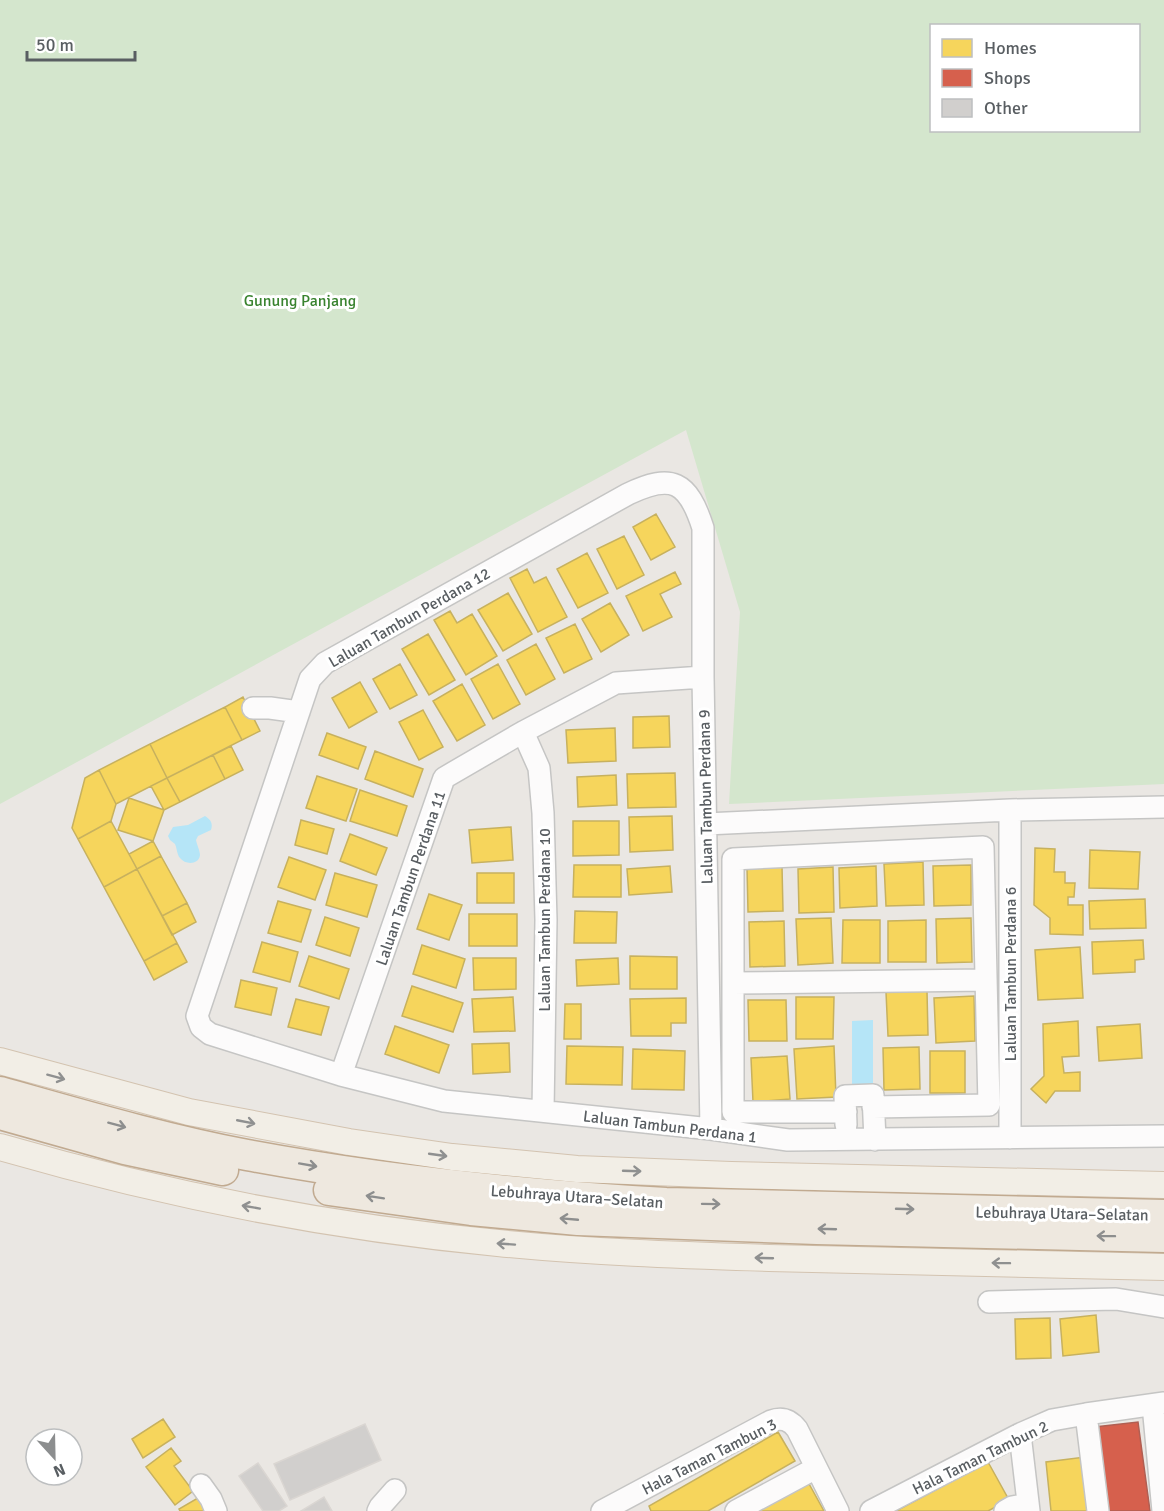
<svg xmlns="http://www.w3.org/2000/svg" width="1164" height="1511" font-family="Signika,sans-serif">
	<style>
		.green { fill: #d4e6cd; fill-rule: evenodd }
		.water { fill: #b5e5f7 }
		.homes { fill: #f6d55c; stroke: #c7b15e; stroke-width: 1.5 }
		.shops { fill: #d6604d; stroke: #b05f53; stroke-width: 1.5 }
		.building { fill: #d1cfcd; stroke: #dad6d2; stroke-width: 1.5 }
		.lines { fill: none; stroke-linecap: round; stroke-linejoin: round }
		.minor-casing { stroke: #c5c5c4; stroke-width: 24 }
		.major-casing { stroke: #d3c3b0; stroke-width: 28 }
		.highway-casing { stroke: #c1aa90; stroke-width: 33 }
		.minor { stroke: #fcfbfb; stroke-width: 21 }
		.major { stroke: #f2eee6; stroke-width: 26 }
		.highway { stroke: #eee8df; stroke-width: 30 }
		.oneway { stroke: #8f9090 }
		.oneway2 { stroke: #8d8e8e }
		.labels { text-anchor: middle; stroke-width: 6; stroke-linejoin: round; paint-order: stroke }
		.park-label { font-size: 16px; fill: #39832f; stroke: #fff }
		.street-label { font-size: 16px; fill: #595e62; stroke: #fff }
	</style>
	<rect width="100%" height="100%" fill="#eae7e3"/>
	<path class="green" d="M 0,0 L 1164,0 L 1164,784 L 729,804 L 740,612 L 686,430 L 0,804 ZM 932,26 L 1138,26 L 1138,130 L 932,130 Z"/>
	<path class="water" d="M 205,816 C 211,820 213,823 211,830 L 198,836 L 196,840 C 197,845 200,851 200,855 C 199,865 185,865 180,858 C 177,855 177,848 175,844 L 170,840 L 168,836 L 173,827 L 188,825 Z
		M 873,1020 L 873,1084 L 852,1084 L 852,1021 Z"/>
	<path class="homes" d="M 656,514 L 675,547 L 651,560 L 633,527 Z
		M 624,536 L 644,575 L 617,589 L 597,549 Z
		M 587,553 L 608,593 L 578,608 L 557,569 Z
		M 527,569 L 534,583 L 546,577 L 567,617 L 538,632 L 510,578 Z
		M 675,572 L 681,584 L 660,594 L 672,617 L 643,631 L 626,596 Z
		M 508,593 L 532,634 L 503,651 L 478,610 Z
		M 610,603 L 629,635 L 601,652 L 582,619 Z
		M 450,611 L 457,623 L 472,614 L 497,656 L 466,675 L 434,620 Z
		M 575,624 L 592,659 L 564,673 L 546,638 Z
		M 428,634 L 455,680 L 429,695 L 402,649 Z
		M 536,644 L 555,679 L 526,695 L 507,660 Z
		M 400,664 L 417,695 L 390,709 L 373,679 Z
		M 498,664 L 520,704 L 493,719 L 471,679 Z
		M 360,682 L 377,712 L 349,728 L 332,698 Z
		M 462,684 L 485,725 L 457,741 L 433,701 Z
		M 243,697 L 260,731 L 242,740 L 225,707 Z
		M 225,707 L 242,740 L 167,778 L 150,744 Z
		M 423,710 L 443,747 L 419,760 L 399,722 Z
		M 669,716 L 670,747 L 633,748 L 633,717 Z
		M 615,728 L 616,761 L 568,763 L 566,730 Z
		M 327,733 L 366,747 L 358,769 L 319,755 Z
		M 150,744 L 167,778 L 116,804 L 99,770 Z
		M 231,746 L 243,770 L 225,779 L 213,755 Z
		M 375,751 L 423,769 L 413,797 L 365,779 Z
		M 213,755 L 225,779 L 180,802 L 167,778 Z
		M 99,770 L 116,804 L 111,821 L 78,839 L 72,828 L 85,778 Z
		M 675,773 L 676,807 L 628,808 L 627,774 Z
		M 616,775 L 617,805 L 578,807 L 577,777 Z
		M 317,776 L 357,789 L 346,821 L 306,808 Z
		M 167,778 L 180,802 L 164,810 L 151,786 Z
		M 360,790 L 407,806 L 397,836 L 350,821 Z
		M 129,798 L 164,810 L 153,841 L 118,830 Z
		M 672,816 L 673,850 L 630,852 L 629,817 Z
		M 301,820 L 334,829 L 327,854 L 295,845 Z
		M 111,821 L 137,869 L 104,887 L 78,839 Z
		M 573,821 L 619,821 L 619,855 L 573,856 Z
		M 511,827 L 513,860 L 472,863 L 469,830 Z
		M 350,834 L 387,848 L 376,875 L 340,861 Z
		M 153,841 L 161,856 L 137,869 L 129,854 Z
		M 1035,848 L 1055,849 L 1054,872 L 1065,872 L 1065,883 L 1075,883 L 1074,897 L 1068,897 L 1068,905 L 1083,905 L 1083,935 L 1050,934 L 1050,918 L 1034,905 Z
		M 1090,850 L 1140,852 L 1138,889 L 1089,888 Z
		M 161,856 L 187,903 L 162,916 L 137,869 Z
		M 289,857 L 326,870 L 315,900 L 278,887 Z
		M 923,862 L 924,905 L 886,906 L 884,864 Z
		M 574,865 L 621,865 L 621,897 L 573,897 Z
		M 971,865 L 971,905 L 934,906 L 933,866 Z
		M 670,866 L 672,892 L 629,895 L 627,869 Z
		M 782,866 L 783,911 L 748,912 L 747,867 Z
		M 876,866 L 877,906 L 840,908 L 839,868 Z
		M 833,867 L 834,912 L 799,913 L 798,869 Z
		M 137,869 L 177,943 L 144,961 L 104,887 Z
		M 335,873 L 377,885 L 367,917 L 326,905 Z
		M 477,873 L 514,873 L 514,903 L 477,903 Z
		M 429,894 L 462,905 L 449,940 L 417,929 Z
		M 1145,899 L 1146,928 L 1090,929 L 1089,901 Z
		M 278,901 L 311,910 L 301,942 L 268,933 Z
		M 187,903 L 196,922 L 172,935 L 162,916 Z
		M 575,911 L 617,912 L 616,943 L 574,943 Z
		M 469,914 L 517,914 L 517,946 L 469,946 Z
		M 325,917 L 359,928 L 350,956 L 316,945 Z
		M 831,918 L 833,963 L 798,965 L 796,919 Z
		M 971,918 L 972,962 L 937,963 L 936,919 Z
		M 843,920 L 880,920 L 880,963 L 842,963 Z
		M 926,920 L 926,962 L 888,962 L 888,921 Z
		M 784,921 L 785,966 L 750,967 L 749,922 Z
		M 1143,940 L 1144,959 L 1135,960 L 1135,972 L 1093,974 L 1092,942 Z
		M 262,942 L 298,952 L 290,982 L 253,972 Z
		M 177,943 L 187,962 L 154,980 L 144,961 Z
		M 422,945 L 465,959 L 456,988 L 413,974 Z
		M 1080,947 L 1083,998 L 1038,1000 L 1035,950 Z
		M 309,956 L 349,969 L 339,999 L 299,986 Z
		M 630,956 L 677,957 L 677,989 L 630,989 Z
		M 473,958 L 516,958 L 516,989 L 474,990 Z
		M 618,958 L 619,984 L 577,986 L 576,960 Z
		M 241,980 L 277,988 L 271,1015 L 235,1007 Z
		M 412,986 L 463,1003 L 453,1032 L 402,1016 Z
		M 927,991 L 928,1035 L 888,1036 L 886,992 Z
		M 974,996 L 975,1041 L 936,1043 L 934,998 Z
		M 513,997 L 515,1031 L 474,1032 L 472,999 Z
		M 796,997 L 834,997 L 833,1039 L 796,1039 Z
		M 686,998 L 686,1023 L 671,1023 L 671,1036 L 631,1036 L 630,999 Z
		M 296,999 L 329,1007 L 321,1035 L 288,1027 Z
		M 748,1000 L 786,1000 L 787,1041 L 749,1041 Z
		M 565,1004 L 581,1004 L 581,1039 L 564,1039 Z
		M 1078,1021 L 1079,1056 L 1062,1057 L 1064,1073 L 1080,1072 L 1080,1091 L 1055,1091 L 1046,1103 L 1031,1089 L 1044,1076 L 1043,1024 Z
		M 1140,1024 L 1142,1058 L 1099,1061 L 1097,1027 Z
		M 395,1026 L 449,1045 L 439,1073 L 385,1054 Z
		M 509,1043 L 510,1072 L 473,1074 L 472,1044 Z
		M 567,1046 L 623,1047 L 622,1085 L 566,1084 Z
		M 834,1046 L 836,1097 L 797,1099 L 794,1049 Z
		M 919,1047 L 920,1089 L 884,1090 L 883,1048 Z
		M 633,1049 L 685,1051 L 684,1090 L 632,1089 Z
		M 930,1051 L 965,1051 L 965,1093 L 930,1093 Z
		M 787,1056 L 790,1099 L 753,1102 L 751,1058 Z
		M 1096,1315 L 1099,1352 L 1063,1356 L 1060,1319 Z
		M 1050,1318 L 1051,1358 L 1016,1359 L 1015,1319 Z
		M 163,1419 L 175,1437 L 143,1458 L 132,1439 Z
		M 778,1432 L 795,1461 L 708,1511 L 651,1511 L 649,1506 Z
		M 171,1448 L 181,1461 L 174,1466 L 193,1491 L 175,1505 L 146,1467 Z
		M 1085,1457 L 1090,1511 L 1051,1511 L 1046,1462 Z
		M 988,1462 L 1009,1500 L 988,1511 L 896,1511 Z
		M 808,1482 L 824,1511 L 754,1511 Z
		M 203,1495 L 213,1511 L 180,1511 L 179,1509 Z"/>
	<path class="shops" d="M 1138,1422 L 1150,1511 L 1103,1511 L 1095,1427 Z"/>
	<path class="building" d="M 365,1424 L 381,1460 L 290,1500 L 274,1464 Z
		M 258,1463 L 287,1506 L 279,1511 L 263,1511 L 239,1476 Z
		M 324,1497 L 332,1511 L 301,1511 Z"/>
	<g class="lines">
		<g class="minor-casing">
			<path id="minor" d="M 253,708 L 270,708 L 299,712
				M 523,732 L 539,768 L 543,813 L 546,920 L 543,1111
				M 1010,810 L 1010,1138
				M 706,824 L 1010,810 L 1164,807
				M 733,983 L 986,980
				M 341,1075 L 444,778 L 523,732 L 616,683 L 703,677
				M 846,1112 L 733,1112 L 733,859 L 983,847 L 989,1105 L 873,1107
				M 846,1125 L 845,1096 L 873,1095 L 875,1140
				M 711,1129 L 703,677 L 703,528 C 688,481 672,473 628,494 L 325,663 L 310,679 L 197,1016 L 201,1027 L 210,1034 L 341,1075 L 444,1101 L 711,1129 L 788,1140 L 1164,1136
				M 989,1302 L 1116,1299 L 1164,1307
				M 1153,1405 L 1163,1511
				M 1086,1414 L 1098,1511
				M 1020,1434 L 1029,1511
				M 201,1485 L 211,1499 L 216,1511
				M 378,1511 L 380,1507 L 395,1490
				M 602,1511 L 771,1421 C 782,1417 790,1420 797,1429 L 838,1511
				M 736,1511 L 816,1468
				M 871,1511 L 1020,1434 L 1052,1420 L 1086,1414 L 1164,1403
				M 1005,1511 L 1012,1507 L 1028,1504"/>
		</g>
		<g class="major-casing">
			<path id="major" d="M 0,1061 L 189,1112 L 349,1142 L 452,1157 L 577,1169 L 731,1175 L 1164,1185
				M 0,1147 C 162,1194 329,1227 498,1243 C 588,1252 678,1255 769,1258 C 900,1262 1032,1264 1164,1267"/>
		</g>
		<g class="highway-casing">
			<path id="highway" d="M 0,1092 C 82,1115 163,1139 247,1155 C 386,1181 526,1195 666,1203 L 1164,1215
				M 0,1114 L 125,1149 L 223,1170
				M 329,1190 L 471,1210 L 578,1220 L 817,1229 L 1164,1237"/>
		</g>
		<use href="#minor" class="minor"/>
		<use href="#major" class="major"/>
		<use href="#highway" class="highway"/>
	</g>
	<defs><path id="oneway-shaft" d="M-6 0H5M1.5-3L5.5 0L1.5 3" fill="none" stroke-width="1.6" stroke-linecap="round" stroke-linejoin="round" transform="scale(1.5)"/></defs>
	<g class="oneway">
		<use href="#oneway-shaft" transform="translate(56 1077) rotate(15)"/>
		<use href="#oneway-shaft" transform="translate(246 1122) rotate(11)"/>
		<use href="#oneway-shaft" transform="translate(438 1155) rotate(8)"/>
		<use href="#oneway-shaft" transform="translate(632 1171) rotate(2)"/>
		<use href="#oneway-shaft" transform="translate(251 1207) rotate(-170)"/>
		<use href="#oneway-shaft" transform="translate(506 1244) rotate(-176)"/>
		<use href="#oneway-shaft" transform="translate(764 1258) rotate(-178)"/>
		<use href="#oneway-shaft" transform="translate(1001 1263) rotate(-179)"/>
	</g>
	<g class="oneway2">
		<use href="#oneway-shaft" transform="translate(117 1125) rotate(15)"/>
		<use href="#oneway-shaft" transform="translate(308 1165) rotate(10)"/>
		<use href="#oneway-shaft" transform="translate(375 1197) rotate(-171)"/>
		<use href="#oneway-shaft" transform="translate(711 1204) rotate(1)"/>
		<use href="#oneway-shaft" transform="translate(905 1209) rotate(2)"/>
		<use href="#oneway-shaft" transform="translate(569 1219) rotate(-175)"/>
		<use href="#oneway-shaft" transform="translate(827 1229) rotate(-178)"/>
		<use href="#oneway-shaft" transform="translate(1106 1236) rotate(-179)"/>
	</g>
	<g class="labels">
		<g class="park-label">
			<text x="300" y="306">Gunung Panjang</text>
		</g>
		<g class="street-label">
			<text transform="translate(409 617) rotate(-30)" y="6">Laluan Tambun Perdana 12</text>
			<text transform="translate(705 797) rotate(-91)" y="6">Laluan Tambun Perdana 9</text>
			<text transform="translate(410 878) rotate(-71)" y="6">Laluan Tambun Perdana 11</text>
			<text transform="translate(544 920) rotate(-90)" y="6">Laluan Tambun Perdana 10</text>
			<text transform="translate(1010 974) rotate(-90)" y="6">Laluan Tambun Perdana 6</text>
			<text transform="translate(670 1126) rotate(7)" y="6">Laluan Tambun Perdana 1</text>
			<text transform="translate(577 1196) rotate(4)" y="6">Lebuhraya Utara–Selatan</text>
			<text transform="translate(1062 1213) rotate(1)" y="6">Lebuhraya Utara–Selatan</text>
			<text transform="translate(709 1456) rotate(-27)" y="6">Hala Taman Tambun 3</text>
			<text transform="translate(980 1457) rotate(-26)" y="6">Hala Taman Tambun 2</text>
		</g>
	</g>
	<rect x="930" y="24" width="210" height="108" fill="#ffffff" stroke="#bdbfc0" stroke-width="1.5"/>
	<rect x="942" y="39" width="30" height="18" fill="#f6d55c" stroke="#bdbfc0" stroke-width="1.5"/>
	<text x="984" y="54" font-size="18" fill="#595e62">Homes</text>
	<rect x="942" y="69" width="30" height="18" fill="#d6604d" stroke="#bdbfc0" stroke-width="1.5"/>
	<text x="984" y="84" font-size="18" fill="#595e62">Shops</text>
	<rect x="942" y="99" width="30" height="18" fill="#d1cfcd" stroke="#bdbfc0" stroke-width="1.5"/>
	<text x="984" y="114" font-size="18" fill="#595e62">Other</text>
	<g transform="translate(54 1457) rotate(158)"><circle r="28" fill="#ffffff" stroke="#bdbfc0" stroke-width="1.5"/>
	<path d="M0-4.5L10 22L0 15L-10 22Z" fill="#8c8e8f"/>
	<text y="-9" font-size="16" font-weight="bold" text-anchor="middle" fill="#595e62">N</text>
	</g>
	<path d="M27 51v9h108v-9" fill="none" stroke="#595e62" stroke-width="3"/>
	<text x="36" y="51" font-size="18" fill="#595e62" stroke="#ffffff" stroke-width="4.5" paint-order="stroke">50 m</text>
</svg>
